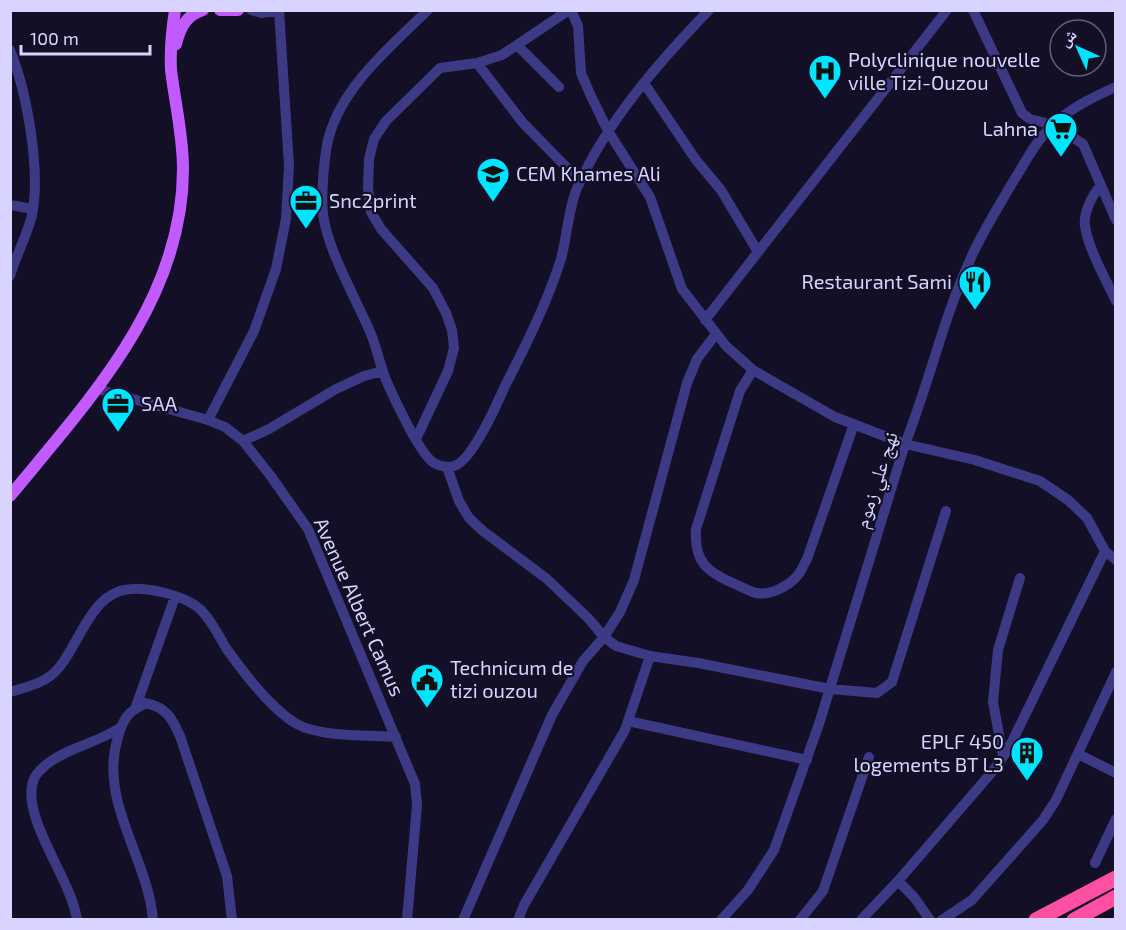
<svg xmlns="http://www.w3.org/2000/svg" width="1126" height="930" font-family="'Exo 2','Noto Naskh Arabic',sans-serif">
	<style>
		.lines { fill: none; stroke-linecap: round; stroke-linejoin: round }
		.minor { stroke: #3d3a85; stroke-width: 10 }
		.major { stroke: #c25bff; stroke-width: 12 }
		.highway { stroke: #ff4fa3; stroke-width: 15 }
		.labels { text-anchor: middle; stroke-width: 4.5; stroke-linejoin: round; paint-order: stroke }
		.poi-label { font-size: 20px; fill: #d9d4ff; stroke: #130f26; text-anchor: start }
		.street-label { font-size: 20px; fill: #d9d4ff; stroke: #130f26 }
	</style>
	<rect width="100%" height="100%" fill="#130f26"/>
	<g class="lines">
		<path class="minor" d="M 251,10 L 261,13 L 280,10
			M 428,10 C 390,47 341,87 328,140 C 324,159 320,202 324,220 C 330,254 357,301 371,334 C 377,349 380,365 386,380 C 393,396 420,455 434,463 C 439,466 448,468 454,466 C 472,461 497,404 505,386 C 526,345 547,303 561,259 C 567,237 569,204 578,186 C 608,120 659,62 709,10
			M 571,10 L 578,26 L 581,73 L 590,94 L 608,131 L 650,197 L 682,289 L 726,346 L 753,370 L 835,417 L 905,444 L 975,460 L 1040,481 L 1068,500 L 1087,518 L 1105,551 L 1116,560
			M 973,10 L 1022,113 L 1030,119 L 1054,125 L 1083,144 L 1116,220
			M 518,46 L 559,87
			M 10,50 C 27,92 41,171 32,215 C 27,236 16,255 10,276
			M 477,63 L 523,123 L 580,181
			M 644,83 L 696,160 L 721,190 L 758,252
			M 1100,187 C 1092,194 1083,215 1085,226 C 1088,248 1106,280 1116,301
			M 10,205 L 33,209
			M 705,320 L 947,10
			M 753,370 L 740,391 L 696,529 C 694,561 706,572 735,584 C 742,587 749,591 756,593 C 770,596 789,586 798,575 C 802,570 804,564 807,559 L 854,424
			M 97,389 L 208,420 L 225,427 L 243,441 L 270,475 L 308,529 L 415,784 L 417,805 L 407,920
			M 208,420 L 254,331 L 276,269 L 286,219 L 289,166 L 279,10
			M 416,439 L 448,371 L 454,348 L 452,330 L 446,313 L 433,288 L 381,229 L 371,212 L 368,188 L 369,159 L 374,139 L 386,121 L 440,68 L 477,63 L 502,55 L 569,10
			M 243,441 L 269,429 L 336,389 L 364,376 L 383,371
			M 447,467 L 459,501 L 469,518 L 483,531 L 547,579 L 589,619 L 604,637 L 616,646 L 650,656 L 698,663 L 830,689 L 877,693 L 892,682 L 946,511
			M 10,692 C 23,688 38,685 49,677 C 75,659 85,602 120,591 C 141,584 185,595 201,610 C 211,620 219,636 226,648 C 243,672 271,709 297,724 C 319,737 369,735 396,737
			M 135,709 L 175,597
			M 628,721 L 807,760
			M 1078,754 L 1116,773
			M 1003,756 L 993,702 L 998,650 L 1020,578
			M 1095,863 L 1116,819
			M 898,881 L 992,772 L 1008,750 L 1105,551
			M 77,920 C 72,881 25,823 32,786 C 33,776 40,770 47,764 C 69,747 98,743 121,727
			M 153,920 C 148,857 98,802 118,737 C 120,729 124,719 130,713 C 134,709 141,706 145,703 C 166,707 172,718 180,736 L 227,876 L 232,920
			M 463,920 L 552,715 L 583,661 L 604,637 L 620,612 L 634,580 L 687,383 L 697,359 L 716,334
			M 518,920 L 524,905 L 625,730 L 650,656
			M 721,920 L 748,890 L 774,850 L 819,724 L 905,444 C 929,384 943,319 970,260 C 982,232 999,206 1014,180 C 1025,163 1035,142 1050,128 C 1068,109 1093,97 1116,87
			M 800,920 L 823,891 L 869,757
			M 861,920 L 898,881 L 914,897 L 930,920
			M 942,920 L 972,900 L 1043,820 L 1056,800 L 1116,672"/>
		<path class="major" d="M 220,10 L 238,10
			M 176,44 C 180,28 186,15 203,10
			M 10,496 C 89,400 183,301 183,169 C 183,135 175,103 171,70 C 170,50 172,29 175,10"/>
		<path class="highway" d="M 1036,920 L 1116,878
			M 1074,920 L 1116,897"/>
	</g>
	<defs>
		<g id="hospital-pin" transform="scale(1.725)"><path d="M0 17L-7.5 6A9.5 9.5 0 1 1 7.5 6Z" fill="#00e5ff" stroke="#130f26"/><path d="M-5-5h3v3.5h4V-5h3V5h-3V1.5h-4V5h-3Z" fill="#111"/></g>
		<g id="supermarket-pin" transform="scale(1.725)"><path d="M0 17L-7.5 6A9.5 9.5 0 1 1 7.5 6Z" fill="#00e5ff" stroke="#130f26"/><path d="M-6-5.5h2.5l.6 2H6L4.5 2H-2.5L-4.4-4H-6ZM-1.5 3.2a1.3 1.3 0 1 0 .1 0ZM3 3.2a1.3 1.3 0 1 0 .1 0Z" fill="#111"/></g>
		<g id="school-pin" transform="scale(1.725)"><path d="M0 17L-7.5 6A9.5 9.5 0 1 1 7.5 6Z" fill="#00e5ff" stroke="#130f26"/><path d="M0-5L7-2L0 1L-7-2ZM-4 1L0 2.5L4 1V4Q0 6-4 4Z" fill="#111"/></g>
		<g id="office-pin" transform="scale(1.725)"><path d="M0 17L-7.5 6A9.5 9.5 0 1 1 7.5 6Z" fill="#00e5ff" stroke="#130f26"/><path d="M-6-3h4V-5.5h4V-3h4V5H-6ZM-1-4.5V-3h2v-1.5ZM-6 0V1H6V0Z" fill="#111"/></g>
		<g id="restaurant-pin" transform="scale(1.725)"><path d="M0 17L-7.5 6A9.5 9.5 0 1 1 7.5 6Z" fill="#00e5ff" stroke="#130f26"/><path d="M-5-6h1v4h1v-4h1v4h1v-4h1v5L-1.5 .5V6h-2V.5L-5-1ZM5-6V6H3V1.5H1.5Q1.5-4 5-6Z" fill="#111"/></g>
		<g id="civic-pin" transform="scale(1.725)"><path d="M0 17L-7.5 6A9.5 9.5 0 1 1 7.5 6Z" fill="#00e5ff" stroke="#130f26"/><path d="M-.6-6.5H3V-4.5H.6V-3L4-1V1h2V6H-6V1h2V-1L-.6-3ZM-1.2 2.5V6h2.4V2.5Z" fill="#111"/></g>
		<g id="building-pin" transform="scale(1.725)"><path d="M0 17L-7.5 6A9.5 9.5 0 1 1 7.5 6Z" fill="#00e5ff" stroke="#130f26"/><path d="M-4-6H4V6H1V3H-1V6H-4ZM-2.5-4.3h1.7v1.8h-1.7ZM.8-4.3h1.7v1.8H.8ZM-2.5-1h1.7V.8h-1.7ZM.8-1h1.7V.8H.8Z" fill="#111"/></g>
	</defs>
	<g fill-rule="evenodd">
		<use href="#hospital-pin" x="825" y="71"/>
		<use href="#supermarket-pin" x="1061" y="129"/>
		<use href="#school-pin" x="493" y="174"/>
		<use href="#office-pin" x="306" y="201"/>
		<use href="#restaurant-pin" x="975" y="282"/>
		<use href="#office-pin" x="118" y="404"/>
		<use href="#civic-pin" x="427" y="680"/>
		<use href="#building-pin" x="1027" y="753"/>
	</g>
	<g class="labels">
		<g class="poi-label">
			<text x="848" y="67">Polyclinique nouvelle<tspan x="848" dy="23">ville Tizi-Ouzou</tspan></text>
			<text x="1038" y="136" text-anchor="end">Lahna</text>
			<text x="516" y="181">CEM Khames Ali</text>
			<text x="329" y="208">Snc2print</text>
			<text x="952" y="289" text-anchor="end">Restaurant Sami</text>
			<text x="141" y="411">SAA</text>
			<text x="450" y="675">Technicum de<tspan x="450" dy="23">tizi ouzou</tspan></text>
			<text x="1004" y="749" text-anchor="end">EPLF 450<tspan x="1004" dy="23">logements BT L3</tspan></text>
		</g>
		<g class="street-label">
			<text transform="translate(876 480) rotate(-72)" y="7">نهج علي زموم</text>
			<text transform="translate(359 607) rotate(66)" y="7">Avenue Albert Camus</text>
		</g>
	</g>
	<rect width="1126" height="930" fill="none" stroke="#d9d4ff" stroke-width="24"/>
	<g transform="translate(1078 48) rotate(315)"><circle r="28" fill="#130f26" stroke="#625e7d" stroke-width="1.5"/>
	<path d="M0-4.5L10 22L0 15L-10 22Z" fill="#00e5ff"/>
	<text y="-9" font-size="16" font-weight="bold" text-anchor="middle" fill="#d9d4ff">ش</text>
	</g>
	<path d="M21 45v9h129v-9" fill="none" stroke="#d9d4ff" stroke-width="3"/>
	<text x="30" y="45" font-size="18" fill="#d9d4ff" stroke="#130f26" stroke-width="4.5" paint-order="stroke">100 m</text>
</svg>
